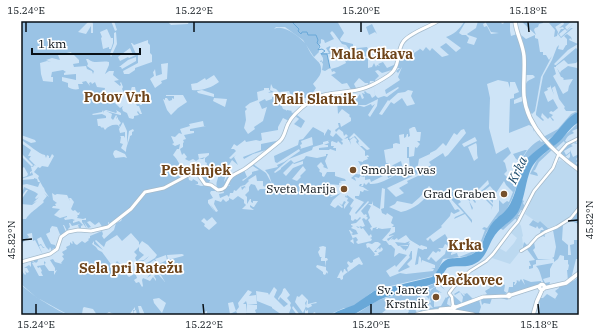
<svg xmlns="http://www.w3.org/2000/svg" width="600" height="336" font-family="'IBM Plex Serif',serif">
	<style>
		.built { fill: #bcd9f0 }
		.green { fill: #9ac3e5; fill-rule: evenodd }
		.water { fill: #69a8d8 }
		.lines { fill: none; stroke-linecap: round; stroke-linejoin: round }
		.stream { stroke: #69a8d8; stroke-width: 1 }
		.tertiary-casing { stroke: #a5bbcc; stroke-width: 4 }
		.secondary-casing { stroke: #a5bbcc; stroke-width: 4.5 }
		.primary-casing { stroke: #a5bbcc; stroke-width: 5 }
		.motorway-casing { stroke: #a5bbcc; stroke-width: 6 }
		.tertiary { stroke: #fff; stroke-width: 2.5 }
		.secondary { stroke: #fff; stroke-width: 3 }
		.primary { stroke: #fff; stroke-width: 3.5 }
		.motorway { stroke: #fff; stroke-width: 4.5 }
		.ticks { fill: none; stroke: #091117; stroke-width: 1.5 }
		.poi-dot { fill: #76502c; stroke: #fff; stroke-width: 1.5 }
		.labels { text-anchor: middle; stroke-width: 3.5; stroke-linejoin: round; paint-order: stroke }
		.poi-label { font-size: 12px; fill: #091117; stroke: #fff; text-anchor: end }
		.water-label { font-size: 13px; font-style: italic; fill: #1b4a6b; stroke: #fff }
		.quarter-label { font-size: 14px; font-weight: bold; fill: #6e441a; stroke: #fff }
		.neatline { fill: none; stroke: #091117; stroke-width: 1.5 }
		.ticks-label { font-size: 10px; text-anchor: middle; fill: #091117 }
	</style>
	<rect width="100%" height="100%" fill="#cee4f7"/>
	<path class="built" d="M 561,160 L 579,172 L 579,207 L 572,217 L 563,221 L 557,227 L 549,229 L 540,221 L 538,223 L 525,214 L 536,190 L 549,175 L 558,163 L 557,162 Z
		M 519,223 L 521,226 L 523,236 L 522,237 L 523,245 L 522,248 L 518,254 L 510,264 L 492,258 L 499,248 L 506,252 L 514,243 L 517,238 L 510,232 Z"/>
	<path class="green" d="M 21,21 L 89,21 L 78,32 L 86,34 L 91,26 L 91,33 L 93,33 L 93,24 L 92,21 L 111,21 L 115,31 L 117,30 L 114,21 L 171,21 L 169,23 L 171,25 L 188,24 L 189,21 L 337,21 L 344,33 L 340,39 L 341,41 L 353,44 L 353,47 L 358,48 L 367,47 L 369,51 L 367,52 L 368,57 L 364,56 L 364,58 L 368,58 L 368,68 L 372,67 L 374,63 L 376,67 L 377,65 L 380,66 L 378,64 L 383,62 L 387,68 L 396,64 L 396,65 L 395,69 L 382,73 L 378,70 L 375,71 L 379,76 L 375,80 L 376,82 L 373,84 L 374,81 L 370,81 L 369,86 L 368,83 L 365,83 L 359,78 L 354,84 L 356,88 L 355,90 L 352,91 L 347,83 L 342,84 L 331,75 L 336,73 L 334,71 L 332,72 L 331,69 L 338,67 L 346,63 L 343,55 L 334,59 L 333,54 L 327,54 L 330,68 L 325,71 L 322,70 L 323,64 L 321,61 L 321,62 L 320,62 L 321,60 L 323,62 L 323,58 L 320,53 L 329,53 L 326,48 L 330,46 L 333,54 L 341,50 L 344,54 L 347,52 L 349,54 L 351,52 L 346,45 L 342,44 L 334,33 L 332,31 L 330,33 L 334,39 L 325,43 L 324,40 L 321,39 L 321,43 L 319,45 L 319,46 L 318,49 L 319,52 L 314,57 L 303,40 L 285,27 L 276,27 L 274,29 C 283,24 297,35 304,42 C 307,45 309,51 312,55 C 315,60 321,62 321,68 C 322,75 317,79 313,84 L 316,88 L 312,94 L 314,98 L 312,99 L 312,96 L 305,98 L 303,97 L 298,98 L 296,97 L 294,99 L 294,95 L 291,95 L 289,91 L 279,92 L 276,89 L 273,88 L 271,84 L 270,90 L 274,92 L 268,93 L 271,91 L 269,90 L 269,88 L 264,88 L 264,90 L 257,92 L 258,100 L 250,103 L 245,107 L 247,109 L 245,111 L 246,120 L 244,128 L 248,134 L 255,129 L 254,127 L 263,121 L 267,107 L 262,109 L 259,102 L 265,99 L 266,101 L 272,99 L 272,97 L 277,96 L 276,98 L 277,102 L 284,102 L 281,104 L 283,109 L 286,110 L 286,111 L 287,110 L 292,111 L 291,112 L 293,113 L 296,111 L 296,112 L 289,121 L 283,118 L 278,127 L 278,130 L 261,133 L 262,140 L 260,141 L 256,140 L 246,142 L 245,140 L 237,146 L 234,144 L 231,149 L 234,149 L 236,151 L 229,158 L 231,159 L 236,155 L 234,157 L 238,165 L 232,160 L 226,170 L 225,170 L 224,173 L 226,173 L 224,182 L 229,174 L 232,176 L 226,186 L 220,190 L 215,188 L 217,187 C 215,183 219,179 218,175 L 210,178 L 210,181 L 207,184 L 203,182 L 197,173 L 198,171 L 200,174 L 206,168 L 207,163 L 205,162 L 205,158 L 209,155 L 209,153 L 198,154 L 199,159 L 205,157 L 203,159 L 199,159 L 196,161 L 193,159 L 189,161 L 185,159 L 187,157 L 184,153 L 182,155 L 180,149 L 183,147 L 183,143 L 184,142 L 183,140 L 186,139 L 184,135 L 194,133 L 194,131 L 190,131 L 190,129 L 206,126 L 204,126 L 203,121 L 189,124 L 190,126 L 180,129 L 182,134 L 179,133 L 175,137 L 171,136 L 174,143 L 172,144 L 175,146 L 180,144 L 179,149 L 177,149 L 173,155 C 178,159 179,166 185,169 L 184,171 L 181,173 L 184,177 L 163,188 L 145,191 C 141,195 138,200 135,204 C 127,213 120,218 111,224 L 108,222 L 108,226 L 103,228 L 99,222 L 95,225 L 90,221 L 87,222 L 91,227 L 88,228 L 84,222 L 87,229 L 82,222 L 82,220 L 86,220 L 86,218 L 83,219 L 77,218 L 78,216 L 77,215 L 79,215 L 80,212 L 78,213 L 75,210 L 73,211 L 71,209 L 74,202 L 71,198 L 69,198 L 70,201 L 67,195 L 57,194 L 55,195 L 52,193 L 53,200 L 57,203 L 55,204 L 56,206 L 53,206 L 52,208 L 60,209 L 54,215 L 60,218 L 67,216 L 67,217 L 64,218 L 65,220 L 72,219 L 75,220 L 73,221 L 73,223 L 79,221 L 83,225 L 81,226 L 81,229 L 84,230 L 74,230 L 73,229 L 74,230 L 79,228 L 78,225 L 80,224 L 72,226 L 70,223 L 69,223 L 70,227 L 68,229 L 69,231 L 67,231 L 64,225 L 63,225 L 66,232 L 61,237 L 57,227 L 52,226 L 50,229 L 50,232 L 46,234 L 51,244 L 55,245 L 56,249 L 55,250 L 53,248 L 52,251 L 50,247 L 49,250 L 46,247 L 41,237 L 37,239 L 39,245 L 41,244 L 43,247 L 45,247 L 43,248 L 41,245 L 39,246 L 43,255 L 35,240 L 33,241 L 32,233 L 27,234 L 29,237 L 21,244 L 21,219 L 26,219 C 29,213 38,208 44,202 L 43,201 L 47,196 L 44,193 L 49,197 L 45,191 L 44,188 L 43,187 L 38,178 L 39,176 L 34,172 L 38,167 L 40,168 L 42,166 L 48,167 L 54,156 L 52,154 L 50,158 L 49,158 L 49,156 L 47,155 L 46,158 L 45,155 C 38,154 29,144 21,140 L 21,138 L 31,143 L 36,142 L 35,140 L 21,135 ZM 107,29 L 111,38 L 113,38 L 113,43 L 111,49 L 109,49 L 109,47 L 103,49 L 101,38 L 102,37 L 100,32 ZM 116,32 L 117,44 L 111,57 L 110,54 L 114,43 L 114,33 ZM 148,40 L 148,43 L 150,45 L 150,53 L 152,55 L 152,62 L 135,68 L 135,70 L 129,74 L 124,74 L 123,71 L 138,63 L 138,54 L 129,58 L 128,57 L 120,61 L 118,57 L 130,48 L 133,55 L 136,54 L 131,43 L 132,43 L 134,45 ZM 71,52 L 73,55 L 74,55 L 79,60 L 79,63 L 73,64 L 74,67 L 86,66 L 87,69 L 92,71 L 93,74 L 94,71 L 87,66 L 88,64 L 86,59 L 88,59 C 95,65 101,60 109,62 L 109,65 L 105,74 L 109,71 L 114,71 L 113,75 L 119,80 L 114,81 L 120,86 L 121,85 L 120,83 L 121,82 L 123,87 L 122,89 L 127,98 L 130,97 L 132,100 L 133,100 L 133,98 L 134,99 L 136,98 L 138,100 L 136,97 L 134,98 C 132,95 130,89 132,87 L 135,87 L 137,97 L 145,94 L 145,95 L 142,98 L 143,100 L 141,101 L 142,105 L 140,105 L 139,103 L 136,104 L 137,106 L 139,106 L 142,114 L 140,114 L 138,111 L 137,112 L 139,115 L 134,116 L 134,118 L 133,119 L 129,118 L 127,113 L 123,111 L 122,108 L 123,106 L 120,108 L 116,104 L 103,96 L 103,94 L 106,95 L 104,92 L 105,88 L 97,87 L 95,82 L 92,84 L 91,82 L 89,83 L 90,86 L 86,81 L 82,82 L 83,84 L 78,84 L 79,89 C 75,90 71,89 68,87 L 68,83 L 62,81 L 62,77 L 76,80 L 76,74 L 64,75 L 64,73 L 66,72 L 63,70 L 52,72 L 51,77 L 53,77 L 53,82 L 43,81 L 41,74 L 40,63 L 47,61 L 51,62 L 46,60 L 52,58 L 60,60 L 58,55 L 54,54 L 54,53 L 62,54 ZM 136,57 L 136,61 L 122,69 L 121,67 L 119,67 L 128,60 ZM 168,63 L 167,79 L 161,81 L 162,83 L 155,88 L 150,79 L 154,76 L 153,72 L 154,71 L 155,69 L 156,76 L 162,74 L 161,64 ZM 214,75 L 219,82 C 211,88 201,91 192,90 L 191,84 L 197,83 L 205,78 L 206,80 ZM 202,90 L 214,94 L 214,97 L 198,93 L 197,91 ZM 166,95 L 183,95 L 187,102 L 178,108 L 171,115 L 167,110 L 163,99 L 165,100 L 165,98 L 167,98 L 169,101 L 172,100 L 172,98 L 174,99 L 174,96 L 166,96 ZM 214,98 L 227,99 L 225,107 L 213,101 ZM 103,110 L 104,113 L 104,111 L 106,110 L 116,113 L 117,112 L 116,110 L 121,113 L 121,115 L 120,115 L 106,111 L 112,114 L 111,118 L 113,120 L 116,115 L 117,116 L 116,119 L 118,117 L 118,119 L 121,123 L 119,125 L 120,128 L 118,125 C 113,124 108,126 105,130 L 103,127 L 102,128 L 100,126 L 98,126 L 97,119 L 106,118 L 106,116 L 102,114 L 93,115 L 92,114 L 102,112 ZM 123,122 L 127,131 L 127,144 L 129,131 L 133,129 L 134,131 L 132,132 L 132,135 L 130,136 C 129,142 126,146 126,152 L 121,148 L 123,144 L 120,143 L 121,137 L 120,136 L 124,136 L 125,138 L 125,132 L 120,133 L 119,129 ZM 116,150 L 125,154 L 127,158 L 124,157 L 115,158 L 113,154 L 114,151 Z
		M 463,21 L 466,21 L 459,33 L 462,35 L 466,35 L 469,38 L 467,43 L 474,45 L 477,38 L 468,35 L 467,34 L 476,28 L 478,21 L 484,21 L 485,23 L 483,24 L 484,27 L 487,26 L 491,34 L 499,33 L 491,32 L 485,21 L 502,21 L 501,23 L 503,24 L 505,21 L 514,21 L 514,26 L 513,23 L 510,23 L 510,31 L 511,36 L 517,34 L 523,54 L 523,96 L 514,100 L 514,104 L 523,101 L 523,98 L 534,127 L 534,132 L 533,127 L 529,125 L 509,133 L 510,99 L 514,98 L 514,94 L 519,92 L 515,82 L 510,82 L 510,88 L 508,82 L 498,80 L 487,84 L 490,98 L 489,128 L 496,154 L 508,147 L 511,153 L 503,161 L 505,163 L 507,171 L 504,174 L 507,177 L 506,180 L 512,181 L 514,180 L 514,182 L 516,182 C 517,167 525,147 540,140 L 540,141 L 542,142 L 544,140 L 546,142 L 520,166 L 520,177 L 512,199 L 506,211 L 500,217 L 496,218 L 486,233 L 480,249 L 469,256 L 443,259 L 436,274 L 433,276 L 382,288 L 372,292 L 357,304 L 348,309 L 344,308 L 333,313 L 332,315 L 316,315 L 315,312 L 313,313 L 313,315 L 308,315 L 308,310 L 306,311 L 305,309 L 305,315 L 300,315 L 293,306 L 292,308 L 297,315 L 291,315 L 289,313 L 291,308 L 290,305 L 291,303 L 287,298 L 290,295 L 285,288 L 283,289 C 283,293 279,296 278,299 L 279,300 L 280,297 L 288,304 L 284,307 L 274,297 L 277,290 L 274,287 L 269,295 L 268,293 L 256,291 L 257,301 L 272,307 L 272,308 L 282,315 L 246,315 L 246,304 L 243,304 L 246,301 L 247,304 L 257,304 L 256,295 L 249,296 L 252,292 L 248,290 L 238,303 L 239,307 L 236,311 L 238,315 L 230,314 L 236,311 L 233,302 L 228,303 L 230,314 L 228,315 L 201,315 L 207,313 L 207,311 L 197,315 L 145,315 L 141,306 L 138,306 L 140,315 L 137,315 L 136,310 L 134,311 L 134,315 L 133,310 L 135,310 L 135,307 L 129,315 L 116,315 L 109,312 L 106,314 L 109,315 L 97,315 L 93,309 L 84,307 L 83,308 L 82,314 L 65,313 L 36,297 C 38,298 62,313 64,313 C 68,314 71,314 74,314 L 74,315 L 21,315 L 21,285 L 36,297 L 21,284 L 21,275 L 23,274 L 21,270 L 25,275 L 26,274 L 25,271 L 27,273 L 29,272 L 27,268 L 24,268 L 29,265 L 31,267 L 31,261 L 34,262 L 33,260 L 37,258 L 38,261 L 36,263 L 35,262 L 32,263 L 39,276 L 43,276 L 41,272 L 42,271 L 40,267 L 38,268 L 37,266 L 44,265 L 44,261 L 46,263 L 44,264 L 49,271 L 54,271 L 54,275 L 57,270 L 55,271 L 55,268 L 50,260 L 53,259 L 55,262 L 62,264 L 61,263 L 64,259 L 62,256 L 64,255 L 62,252 L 67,249 L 66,247 L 70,245 L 70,242 L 72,244 L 73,243 L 72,242 L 73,241 L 75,244 L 77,245 L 82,241 L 85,243 L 89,240 L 88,239 L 90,238 L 90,236 L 102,231 L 103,234 L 102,236 L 104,239 L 114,230 L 116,223 L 121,221 L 122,219 L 120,219 L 145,192 L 159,190 L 188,176 L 189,180 L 192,181 L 193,179 L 198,182 L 198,184 L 195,184 L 201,186 L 210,185 L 215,190 L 215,191 L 211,191 L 210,193 L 213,198 L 208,200 L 208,203 L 215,212 L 210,204 L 216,212 L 218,211 L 214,204 L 215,200 L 221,202 L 223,199 L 226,202 L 229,200 L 229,198 L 233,200 L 238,196 L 244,200 L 244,203 L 246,205 L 242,209 L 254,210 L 250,207 L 250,205 L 253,207 L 254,207 L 258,201 L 253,201 L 253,203 L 251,202 L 251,199 L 250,199 L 247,204 L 247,197 L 245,195 L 249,191 L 249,187 L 251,184 L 255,185 L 258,191 L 260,189 L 267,189 L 266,187 L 263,186 L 263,181 L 257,181 L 256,175 L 248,180 L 249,181 L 245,185 L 241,186 L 242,187 L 245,186 L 246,189 L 245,187 L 242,190 L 241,186 L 236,191 L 234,190 L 233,193 L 230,193 L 229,197 L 227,195 L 220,198 L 219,194 L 224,193 L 223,190 L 227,186 L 230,186 L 228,184 L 232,177 L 244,170 L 247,177 L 242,180 L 243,181 L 252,174 L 252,172 L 259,170 L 253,166 L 248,167 L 253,164 L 266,173 L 272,184 L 269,175 L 265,170 L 278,167 L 277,165 L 284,162 L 300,151 L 299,149 L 277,163 L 275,162 L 274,156 L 298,145 L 299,140 L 303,139 L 313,127 L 324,133 L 324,136 L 328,129 L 331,131 L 330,135 L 333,137 L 336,133 L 343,140 L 341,141 L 343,143 L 342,145 L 338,141 L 337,143 L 332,141 L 331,142 L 331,146 L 334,146 L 333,148 L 336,148 L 336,151 L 330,149 L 329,150 L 319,150 L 319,148 L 328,147 L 328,145 L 324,145 L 329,143 L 328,141 L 331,140 L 323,142 L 323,144 L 313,147 L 312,150 L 289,159 L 274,172 L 275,173 L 281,169 L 281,168 L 291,160 L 294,163 L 304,159 L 306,156 L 317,158 L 326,156 L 326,154 L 328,154 L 325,161 L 328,169 L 323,167 L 324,166 L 321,162 L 317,166 L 320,170 L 319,171 L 320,172 L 322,173 L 322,176 L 324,177 L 327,172 L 335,172 L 335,176 L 345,179 L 346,181 L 339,181 L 342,182 L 339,183 L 339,185 L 329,184 L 324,185 L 328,193 L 331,192 L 332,194 L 330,195 L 333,195 L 330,196 L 331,197 L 341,193 L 333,200 L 330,205 L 335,208 L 338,205 L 342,208 L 343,207 L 339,203 L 342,205 L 344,201 L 346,202 L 344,205 L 344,209 L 349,202 L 347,201 L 348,198 L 345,197 L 346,195 L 346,197 L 347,195 L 354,200 L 350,206 L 352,208 L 354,205 L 349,214 L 351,216 L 351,220 L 353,221 L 355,219 L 357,220 L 360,217 L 361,218 L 356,223 L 351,224 L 351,225 L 353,226 L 351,228 L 356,230 L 358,234 L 353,235 L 351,234 L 353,233 L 350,230 L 349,230 L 353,239 L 350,241 L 354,244 L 353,238 L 356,237 L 358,240 L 356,242 L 358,244 L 371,241 L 372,239 L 370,238 L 372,237 L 371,234 L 369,236 L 363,228 L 361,229 L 360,227 L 358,228 L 356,226 L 359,227 L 361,226 L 362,227 L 365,226 L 362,219 L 364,218 L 366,220 L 368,218 L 367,217 L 366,217 L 367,216 L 366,214 L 364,215 L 361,211 L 369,202 L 368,201 L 356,214 L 355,213 L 364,202 L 355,198 L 355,196 L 359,196 L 360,193 L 360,191 L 363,192 L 364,190 L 369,191 L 363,187 L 359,186 L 360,184 L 362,184 L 361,186 L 363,186 L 364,183 L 366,185 L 369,182 L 370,184 C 377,185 389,179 395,175 L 388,178 L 387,174 L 371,182 L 370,179 L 365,180 L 365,176 L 364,177 L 360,176 L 360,179 L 360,176 L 359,178 L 355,177 L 354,178 L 355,178 L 356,181 L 351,178 L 356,174 L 366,175 L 370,172 L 368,172 L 366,168 L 369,165 L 364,169 L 362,167 L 366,164 L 361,166 L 358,161 L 363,162 L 363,161 L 368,159 L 367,157 L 369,157 L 368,155 L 365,156 L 365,151 L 356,142 L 357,140 L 354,137 L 350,140 L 351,145 L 349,140 L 348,140 L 348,138 L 344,139 L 348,136 L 346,134 L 344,136 L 343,132 L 339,129 L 336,132 L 335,130 L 339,127 L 338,123 L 340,123 L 341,127 L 351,121 L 351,118 L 349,116 L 350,115 L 342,109 L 338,114 L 337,99 L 335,93 L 336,93 L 342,103 L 343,99 L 348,101 L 349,100 L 344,96 L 343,92 L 348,95 L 349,92 L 352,92 L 352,95 L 356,95 L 357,98 L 360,94 L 362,99 L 364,98 L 362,93 L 365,94 L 364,92 L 365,91 L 367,93 L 370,94 L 372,98 L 375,96 L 374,85 L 375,95 L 378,98 L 384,96 L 387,97 L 399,88 L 398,87 L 386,94 L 385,90 L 400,80 L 398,77 L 402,67 L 398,73 L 396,71 L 400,68 L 396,68 L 399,57 L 402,57 L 404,49 L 407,51 L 406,53 L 410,55 L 414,50 L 414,53 L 420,49 L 419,48 L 423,51 L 426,47 L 430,51 L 432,48 L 442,57 L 449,55 L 440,47 L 446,43 L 456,52 L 461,48 L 446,37 C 453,35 460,29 464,22 ZM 408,90 L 413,91 L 411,96 L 415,104 L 407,106 L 402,98 L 394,104 L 391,102 L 382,115 L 379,114 L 388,100 L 389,101 L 398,93 L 405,92 ZM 378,99 L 377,106 L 370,117 L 368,115 L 375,104 L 372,106 L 371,104 L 364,107 L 357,105 L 366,105 ZM 413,127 L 415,127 L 417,132 L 421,132 L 420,141 L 417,141 L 420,144 L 417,148 L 415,147 L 414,156 L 409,157 L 409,147 L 407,147 L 407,158 L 409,158 L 410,171 L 405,176 L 401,161 L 393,165 L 390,168 L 389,163 L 386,163 L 384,150 L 393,148 L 393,144 L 396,143 L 400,144 L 399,135 L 404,134 L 404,138 L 406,137 L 407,134 L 408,134 L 408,137 L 410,136 L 409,129 ZM 464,129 L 466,133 L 448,155 L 445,157 L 443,153 L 429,162 L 431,165 L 419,173 L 416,169 L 418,165 L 419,159 L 430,154 L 430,153 L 436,150 L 443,143 L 446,146 L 454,133 L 457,135 L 461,130 ZM 354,133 L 370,149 L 367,150 L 362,146 L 360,146 L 358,143 L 359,141 L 355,136 L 350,139 L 349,138 ZM 312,137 L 313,145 L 300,149 L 301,148 L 300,145 L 302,144 L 301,141 ZM 475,137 L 477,141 L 464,147 L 462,144 ZM 476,143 C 478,146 476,153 478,158 L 474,161 L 468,147 ZM 303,161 L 303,164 L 293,168 L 286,176 L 283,173 L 293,163 L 294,164 ZM 303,166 L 306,170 L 300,176 L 301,177 L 297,181 L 292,179 ZM 419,173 L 420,175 L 407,181 L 408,183 L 399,188 L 404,193 L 396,197 L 387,188 ZM 488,180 L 489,184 L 481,191 L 493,203 L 493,200 L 485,190 L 490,186 L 496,193 L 504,181 L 506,185 L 513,192 L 509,202 L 507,201 L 503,204 L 499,200 L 499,211 L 487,228 L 484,227 L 482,229 L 485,230 L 481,241 L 479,240 L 473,250 L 474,251 L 459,257 L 458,256 L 457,253 L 451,255 L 451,253 L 456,249 L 454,243 L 451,244 L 445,234 L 433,242 L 430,238 L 428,241 L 426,239 L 442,227 L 441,226 L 450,216 L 451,212 L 454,214 L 460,211 L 458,209 L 455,210 L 449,200 L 450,198 L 464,213 L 455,217 L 454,219 L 465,214 L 472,223 L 472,220 L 458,204 L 461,202 L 452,191 L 456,189 L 460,192 L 463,192 L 468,198 L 472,210 L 473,208 L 469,201 L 472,199 L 475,203 L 476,202 L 473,198 L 478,192 L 492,206 L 491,210 L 493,205 L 479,191 L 479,189 ZM 429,186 L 432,189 C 424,201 415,209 401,212 L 389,207 L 395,204 L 397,201 L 412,204 L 420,197 ZM 382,188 L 385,189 L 384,208 L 381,209 L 382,213 L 386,215 L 387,213 L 393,217 L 391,223 L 394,225 L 392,227 L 395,227 L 395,232 L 389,235 L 389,236 L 394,235 L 387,239 L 388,241 L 393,237 L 391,240 L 393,239 L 394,240 L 397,238 L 398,240 L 406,235 L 410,240 L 420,246 L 421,245 L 427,247 L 427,249 L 424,249 L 423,250 L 418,248 L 415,265 L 418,264 L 419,256 L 421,258 L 421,263 L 422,260 L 435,265 L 435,268 L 431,268 L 434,269 L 433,271 L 406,274 L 400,273 L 390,277 L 386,271 L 395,265 L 396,267 L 407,255 L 399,253 L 394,257 L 395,249 L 391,245 L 389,245 L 386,241 L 384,241 L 382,240 L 390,231 L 391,228 L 382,229 L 378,228 L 378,229 L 376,229 L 377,227 L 374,228 L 373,228 L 372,231 L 370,228 L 372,227 L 368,220 L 370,218 L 368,212 L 371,206 L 368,204 L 372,204 L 373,201 L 373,205 L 380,209 ZM 212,217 L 217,223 L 209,230 L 204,226 L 205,224 L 201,221 L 204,218 L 207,221 ZM 131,233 L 139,242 L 139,247 L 134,252 L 137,255 L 135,258 L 139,266 C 141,262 146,260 149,256 L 144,260 L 137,261 L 144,255 L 139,251 L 139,245 L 142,241 L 148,245 L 157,255 L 155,258 L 142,266 L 143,268 L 154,260 L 157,262 L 155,259 L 166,255 L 167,260 L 159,264 L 151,271 L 148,270 L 145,272 L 145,274 L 146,273 L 150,274 L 147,278 L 158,270 L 165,282 L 157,273 L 154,276 L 156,279 L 156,281 L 153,277 L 150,281 L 143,278 L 142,280 L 143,286 L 142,287 L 139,282 L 136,283 L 134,280 L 137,278 L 136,275 L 139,273 L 138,272 L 129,277 L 122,270 L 120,271 L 114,267 L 116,266 L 120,269 L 119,266 L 120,264 L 117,261 L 113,267 L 102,252 L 98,250 L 96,247 L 92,244 L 94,241 L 94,244 L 103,250 L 95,241 L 96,240 L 104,247 L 106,242 L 117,235 L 122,241 ZM 375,242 L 378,242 L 381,244 L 374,252 L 377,252 L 376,250 L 379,248 L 380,250 L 381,247 L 383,249 L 382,251 L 378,253 L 379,255 L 374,256 L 375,254 L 369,247 L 367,248 L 366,244 L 368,243 L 372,244 ZM 445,244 L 447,245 L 449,249 L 446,250 L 445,254 L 436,262 L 431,257 L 429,260 L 427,259 L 433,251 L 436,253 L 438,251 L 440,252 L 441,250 L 438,248 L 443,248 ZM 323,246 L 326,247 L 325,258 L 327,258 L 328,260 L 326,261 L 326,270 L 328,272 L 328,274 L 327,272 L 325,275 L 323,274 L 323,272 L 316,267 L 317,265 L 326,267 L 325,261 L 321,261 L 321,258 L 322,257 L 320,257 L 318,252 L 320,249 L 319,247 ZM 182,254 L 184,255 L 183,256 L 168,260 L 167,255 ZM 359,257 L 363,264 L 362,265 L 359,264 L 345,274 L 343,276 L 343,279 L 341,280 L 340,278 L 337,278 L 341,270 L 343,273 L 344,269 L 345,269 L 346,271 L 348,272 L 347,268 L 349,266 L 347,263 L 348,261 L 351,263 L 353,262 L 353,260 ZM 302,294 L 308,300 L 308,304 L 316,302 L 317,303 L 311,304 L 312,306 L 308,308 L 306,307 L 307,300 L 305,303 L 306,306 L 303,313 L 295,302 L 297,296 L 299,297 ZM 159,298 L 166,303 L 162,313 L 154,303 L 153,299 ZM 247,304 L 257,305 L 257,309 L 255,310 L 256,313 L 246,313 Z
		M 521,21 L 543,21 L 543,23 L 539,24 L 538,27 L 535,28 L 534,30 L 536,35 Z
		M 552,21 L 572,21 L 565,27 L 567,30 L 573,24 L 567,31 L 565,29 L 559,34 L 561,37 L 571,28 L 573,28 L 561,38 L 558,34 L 561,29 L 564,29 L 563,27 L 559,28 L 564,24 L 563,22 L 555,27 L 554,25 L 558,32 L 557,36 L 554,37 L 555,30 L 549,23 Z
		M 372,24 L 377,34 L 375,32 L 369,35 L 366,27 Z
		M 567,34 L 571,37 L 572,40 L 570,38 L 569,40 L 578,44 L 568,50 L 554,64 L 555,65 L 556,65 L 576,48 L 579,51 L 578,61 L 576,63 L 568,64 L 564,60 L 556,66 L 556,67 L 554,67 L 556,74 L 553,76 L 563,94 L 568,91 L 569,86 L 573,79 L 563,80 L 564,79 L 562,77 L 561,77 L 557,68 L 560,73 L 561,71 L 568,66 L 577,68 L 579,70 L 579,112 C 564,120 565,125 555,135 C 552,137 549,138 547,141 L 544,137 L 545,136 L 558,129 L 571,114 L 577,111 L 566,111 L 564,108 L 565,107 L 559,99 L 555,86 L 552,88 L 554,95 L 550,85 L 550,87 L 547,88 L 548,90 L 544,92 L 548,102 L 553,99 L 558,108 L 553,112 L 551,111 L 549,113 L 553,115 L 551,117 L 554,120 L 553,121 L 550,117 L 548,119 L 542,113 L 541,117 L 544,120 L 543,121 L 536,115 L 536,113 L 543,76 L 552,60 L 557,47 L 559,45 L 558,49 L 563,50 L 566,45 L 567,45 L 567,39 L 564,36 Z
		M 521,35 L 526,39 L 535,35 L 535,38 L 538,39 L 540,52 L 543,52 L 543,55 L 546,55 L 549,60 L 552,56 L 541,77 L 535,111 L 532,114 C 525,109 522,87 527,82 C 528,80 533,79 535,77 L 533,75 L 526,75 L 526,55 Z
		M 297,115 L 305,121 L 301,128 L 294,124 L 299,119 L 298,118 L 296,117 Z
		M 579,122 L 579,128 L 572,131 L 574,133 C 570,135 568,135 565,141 L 567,142 L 565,143 L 564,141 L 555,149 L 553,147 Z
		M 281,140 L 269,149 L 253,154 L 244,159 L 243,157 L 261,150 L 261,144 Z
		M 574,142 L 573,143 L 576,142 L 577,144 L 573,143 L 571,145 L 573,146 L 569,148 L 569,150 L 569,148 L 564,151 L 566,155 L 570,152 L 570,150 L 573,157 L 579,154 L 578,151 L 579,151 L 579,156 L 576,159 L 578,161 L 576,163 L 577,164 L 579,163 L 579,168 L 566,158 L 568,159 L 570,157 L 570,153 L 565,157 L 561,153 L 568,145 Z
		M 21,143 L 31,150 L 28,156 L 31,156 L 29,159 L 36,166 L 34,165 L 33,167 L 31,167 L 32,171 L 30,172 L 30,174 L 32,172 L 33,175 L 21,179 L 21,178 L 27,176 L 28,174 L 24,167 L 21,169 L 21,156 L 32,167 L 33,165 L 22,154 L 21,155 Z
		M 551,148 L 553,149 L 539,162 L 535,170 L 533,171 L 537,173 L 538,176 L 530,174 L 537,160 Z
		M 525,150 L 527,150 L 520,161 L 516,159 L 513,154 Z
		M 34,178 L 37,179 L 38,182 L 40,182 L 38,187 L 27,184 L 21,185 L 21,180 L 34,179 Z
		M 24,187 L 35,192 L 38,194 L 35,198 L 36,199 L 39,197 L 33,203 L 37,201 L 32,205 L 21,204 L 21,200 L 28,190 L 26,190 L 21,197 L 21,190 L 23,190 Z
		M 522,200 L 524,201 L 523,203 L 525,207 L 523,210 L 521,210 L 518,215 L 521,215 L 520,217 L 518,216 L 517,221 L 516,219 L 515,219 L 503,230 L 500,228 C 512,221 517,213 522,200 Z
		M 579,208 L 579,224 L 571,221 L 564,222 L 569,220 Z
		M 533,220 L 538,223 L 540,221 L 550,230 L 563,224 L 562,240 L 568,245 L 568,255 L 571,255 L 570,245 L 574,244 L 574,240 L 578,240 L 579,253 L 578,254 L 578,259 L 576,259 L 571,279 L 568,281 L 567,270 L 568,270 L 569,265 L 568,264 L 568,260 L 564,260 L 564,256 L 560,255 L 558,259 L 554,262 L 554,259 L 552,258 L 554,257 L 556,247 L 553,230 L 544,233 L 545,237 L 543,236 L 541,237 L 540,232 L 541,230 L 544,230 L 542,227 L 539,229 L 537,226 L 536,228 L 529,225 Z
		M 410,241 L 408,244 L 410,243 L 408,248 L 405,251 L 405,249 L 404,250 L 400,246 L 408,246 L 408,245 L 398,246 L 395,242 L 405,243 Z
		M 524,242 L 528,246 L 534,242 L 535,248 L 533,250 L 538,259 L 551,259 L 536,260 L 536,264 L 533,265 L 533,268 L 529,269 L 529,266 L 531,266 L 529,261 L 535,260 L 526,248 L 522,251 Z
		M 411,251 L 412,251 L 412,259 L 407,264 L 410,267 L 399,272 L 398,271 L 410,257 L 409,256 Z
		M 553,263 L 550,269 L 550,277 L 543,279 L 545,283 L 550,282 L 549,286 L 546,286 C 540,280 542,272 536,266 Z
		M 579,276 L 579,315 L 534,315 L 538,313 L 540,304 L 539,303 L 537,307 L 537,311 L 535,310 L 538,298 L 543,298 L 547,294 L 557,300 L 555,299 L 558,294 L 555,291 L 559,288 L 559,287 L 575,280 Z
		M 442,278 L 443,280 L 442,282 L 441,285 L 445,290 L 439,285 L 428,290 L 430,290 L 429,299 L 423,293 L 419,295 L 426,305 L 423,310 L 421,311 L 417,306 L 415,309 L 417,313 L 407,315 L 409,311 L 406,306 L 406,304 L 404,303 L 397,307 L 392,305 L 382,313 L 385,315 L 381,313 L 379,315 L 354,315 C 362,311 368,306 375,302 C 384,297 395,296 405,294 C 415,292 435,285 442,278 Z
		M 521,279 L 525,285 L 523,279 L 531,282 L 541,281 L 541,282 L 537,286 L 514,293 L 508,292 L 509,287 L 513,287 L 513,282 L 515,282 L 514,285 L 515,285 L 517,282 L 516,280 L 517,281 L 518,280 L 519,282 Z
		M 496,281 L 505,285 L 504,291 L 507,293 L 503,295 L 483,296 L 487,294 L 485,291 L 490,288 L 489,285 L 490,284 L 493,287 L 497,283 Z
		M 436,287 L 436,289 L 442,293 L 439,292 L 439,296 L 434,296 L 434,307 L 441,306 L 446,297 L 446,306 L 446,298 L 449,296 L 449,294 L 451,296 L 448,299 L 447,304 L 452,307 L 425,310 L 426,307 L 433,308 L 430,304 L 427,305 L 429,301 L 430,303 L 431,302 C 428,296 429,289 436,287 Z
		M 459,291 L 464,296 L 465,295 L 463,293 L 465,294 L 467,293 L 473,299 L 458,305 L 454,305 L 453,297 L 454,296 L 462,303 L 463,297 L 460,292 L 455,295 L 454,294 Z
		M 497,297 L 492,298 L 490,304 L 484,303 L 482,305 L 481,300 L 482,298 L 506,297 L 508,300 Z
		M 479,300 L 481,307 L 479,313 L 484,315 L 476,315 L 454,311 L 456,308 Z"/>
	<path class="water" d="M 579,112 L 579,122 C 572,126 567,133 562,139 C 550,151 535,156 529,174 C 525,186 524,200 518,212 C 512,222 501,226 495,235 C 488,245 487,257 476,263 C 467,269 456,264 447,268 L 438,281 L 435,283 L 407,293 L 386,297 L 379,300 L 353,315 L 331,315 L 338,311 L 354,305 L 374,291 L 432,277 C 439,271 439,264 446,260 C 451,257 458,259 464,257 C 471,256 476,252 481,248 C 483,240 490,223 497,218 C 500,215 503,214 506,210 C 514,201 520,178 520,166 C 531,153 542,147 553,136 C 561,128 568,115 579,112 Z"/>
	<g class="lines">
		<path class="stream" d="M 293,21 L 293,23 L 299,29 L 298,31 L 301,34 L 302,32 L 307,32 L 308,35 L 316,35 L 318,40 L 317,43 L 320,46 L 318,50 L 322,49 L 325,51 L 321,54 L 327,54 L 330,68"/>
		<g class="tertiary-casing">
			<path id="tertiary" d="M 521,251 L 529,246 L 537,237 L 545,232 L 557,227 L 571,218 L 579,208
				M 453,306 L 452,297 L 449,293 L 456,284 L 470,271 L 486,261 L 493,254 L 511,230 L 518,222 L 534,191 L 553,168 L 559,153 L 567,144 L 579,138"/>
		</g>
		<g class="secondary-casing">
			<path id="secondary" d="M 21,262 L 50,254 L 57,249 L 61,237 L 68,232 L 78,230 L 91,231 L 108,227 L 131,209 L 145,192 L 164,188 L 192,173 L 198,174 L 205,184 L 211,185 L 218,190 C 228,190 226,181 232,176 C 236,173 242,171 246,168 C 258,159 269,150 280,141 C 285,136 285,130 288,124 C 292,115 301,108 309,102 C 322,92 335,94 350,91 C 365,90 377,83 389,75 C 401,67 396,52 403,42 C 409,33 429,27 438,21
				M 509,294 L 511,295 L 509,297 L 507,296 Z
				M 511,295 L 539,286
				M 453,306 L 456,307 L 454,309 L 452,308 Z
				M 456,307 L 483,297 L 507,296
				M 440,309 L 452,308"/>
		</g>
		<g class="primary-casing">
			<path id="primary" d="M 515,21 C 516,33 523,44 524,56 C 525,70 523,83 524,96 C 527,128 554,152 579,170
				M539.5 287a2.5 2.5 0 1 1 5 0a2.5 2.5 0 1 1-5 0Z
				M 544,288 L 566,283 L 579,273
				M 533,315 L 537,301 L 542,290"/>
		</g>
		<g class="motorway-casing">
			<path id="motorway" d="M 417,315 C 436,309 454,311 473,315"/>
		</g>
		<use href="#tertiary" class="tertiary"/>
		<use href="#secondary" class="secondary"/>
		<use href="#primary" class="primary"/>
		<use href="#motorway" class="motorway"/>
	</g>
	<path class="ticks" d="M 26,22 L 26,32M 194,22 L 194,32M 361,22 L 361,32M 528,22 L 529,32M 568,221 L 578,220M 22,240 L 32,239M 36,304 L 36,314M 203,304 L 204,314M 371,304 L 371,314M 538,304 L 539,314"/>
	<g class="poi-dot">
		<circle cx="353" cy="170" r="4"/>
		<circle cx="344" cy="189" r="4"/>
		<circle cx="504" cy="194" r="4"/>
		<circle cx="436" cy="297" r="4"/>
	</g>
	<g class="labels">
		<g class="poi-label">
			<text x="361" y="174" text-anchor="start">Smolenja vas</text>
			<text x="336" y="193">Sveta Marija</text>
			<text x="496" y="198">Grad Graben</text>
			<text x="428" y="294">Sv. Janez<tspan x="428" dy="14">Krstnik</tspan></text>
		</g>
		<g class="water-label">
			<text transform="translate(517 170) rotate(-65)" y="5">Krka</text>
		</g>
		<g class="quarter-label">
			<text x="372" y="59">Mala Cikava</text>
			<text x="117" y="102">Potov Vrh</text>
			<text x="315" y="104">Mali Slatnik</text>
			<text x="196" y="175">Petelinjek</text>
			<text x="465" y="250">Krka</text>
			<text x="131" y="273">Sela pri Ratežu</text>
			<text x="469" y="285">Mačkovec</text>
		</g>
	</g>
	<rect width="600" height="336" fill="none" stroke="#ffffff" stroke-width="44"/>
	<path d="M32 48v6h108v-6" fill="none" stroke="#091117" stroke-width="2"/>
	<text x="38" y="48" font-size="12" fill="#091117" stroke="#ffffff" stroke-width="3" paint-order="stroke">1 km</text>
	<rect x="22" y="22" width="556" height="292" class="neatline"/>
	<g class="ticks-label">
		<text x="26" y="14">15.24°E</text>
		<text x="194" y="14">15.22°E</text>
		<text x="361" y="14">15.20°E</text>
		<text x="528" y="14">15.18°E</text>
		<text transform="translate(589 220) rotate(-90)" y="4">45.82°N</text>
		<text transform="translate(11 240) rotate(-90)" y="4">45.82°N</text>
		<text x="36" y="328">15.24°E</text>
		<text x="204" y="328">15.22°E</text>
		<text x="371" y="328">15.20°E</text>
		<text x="539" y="328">15.18°E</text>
	</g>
</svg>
